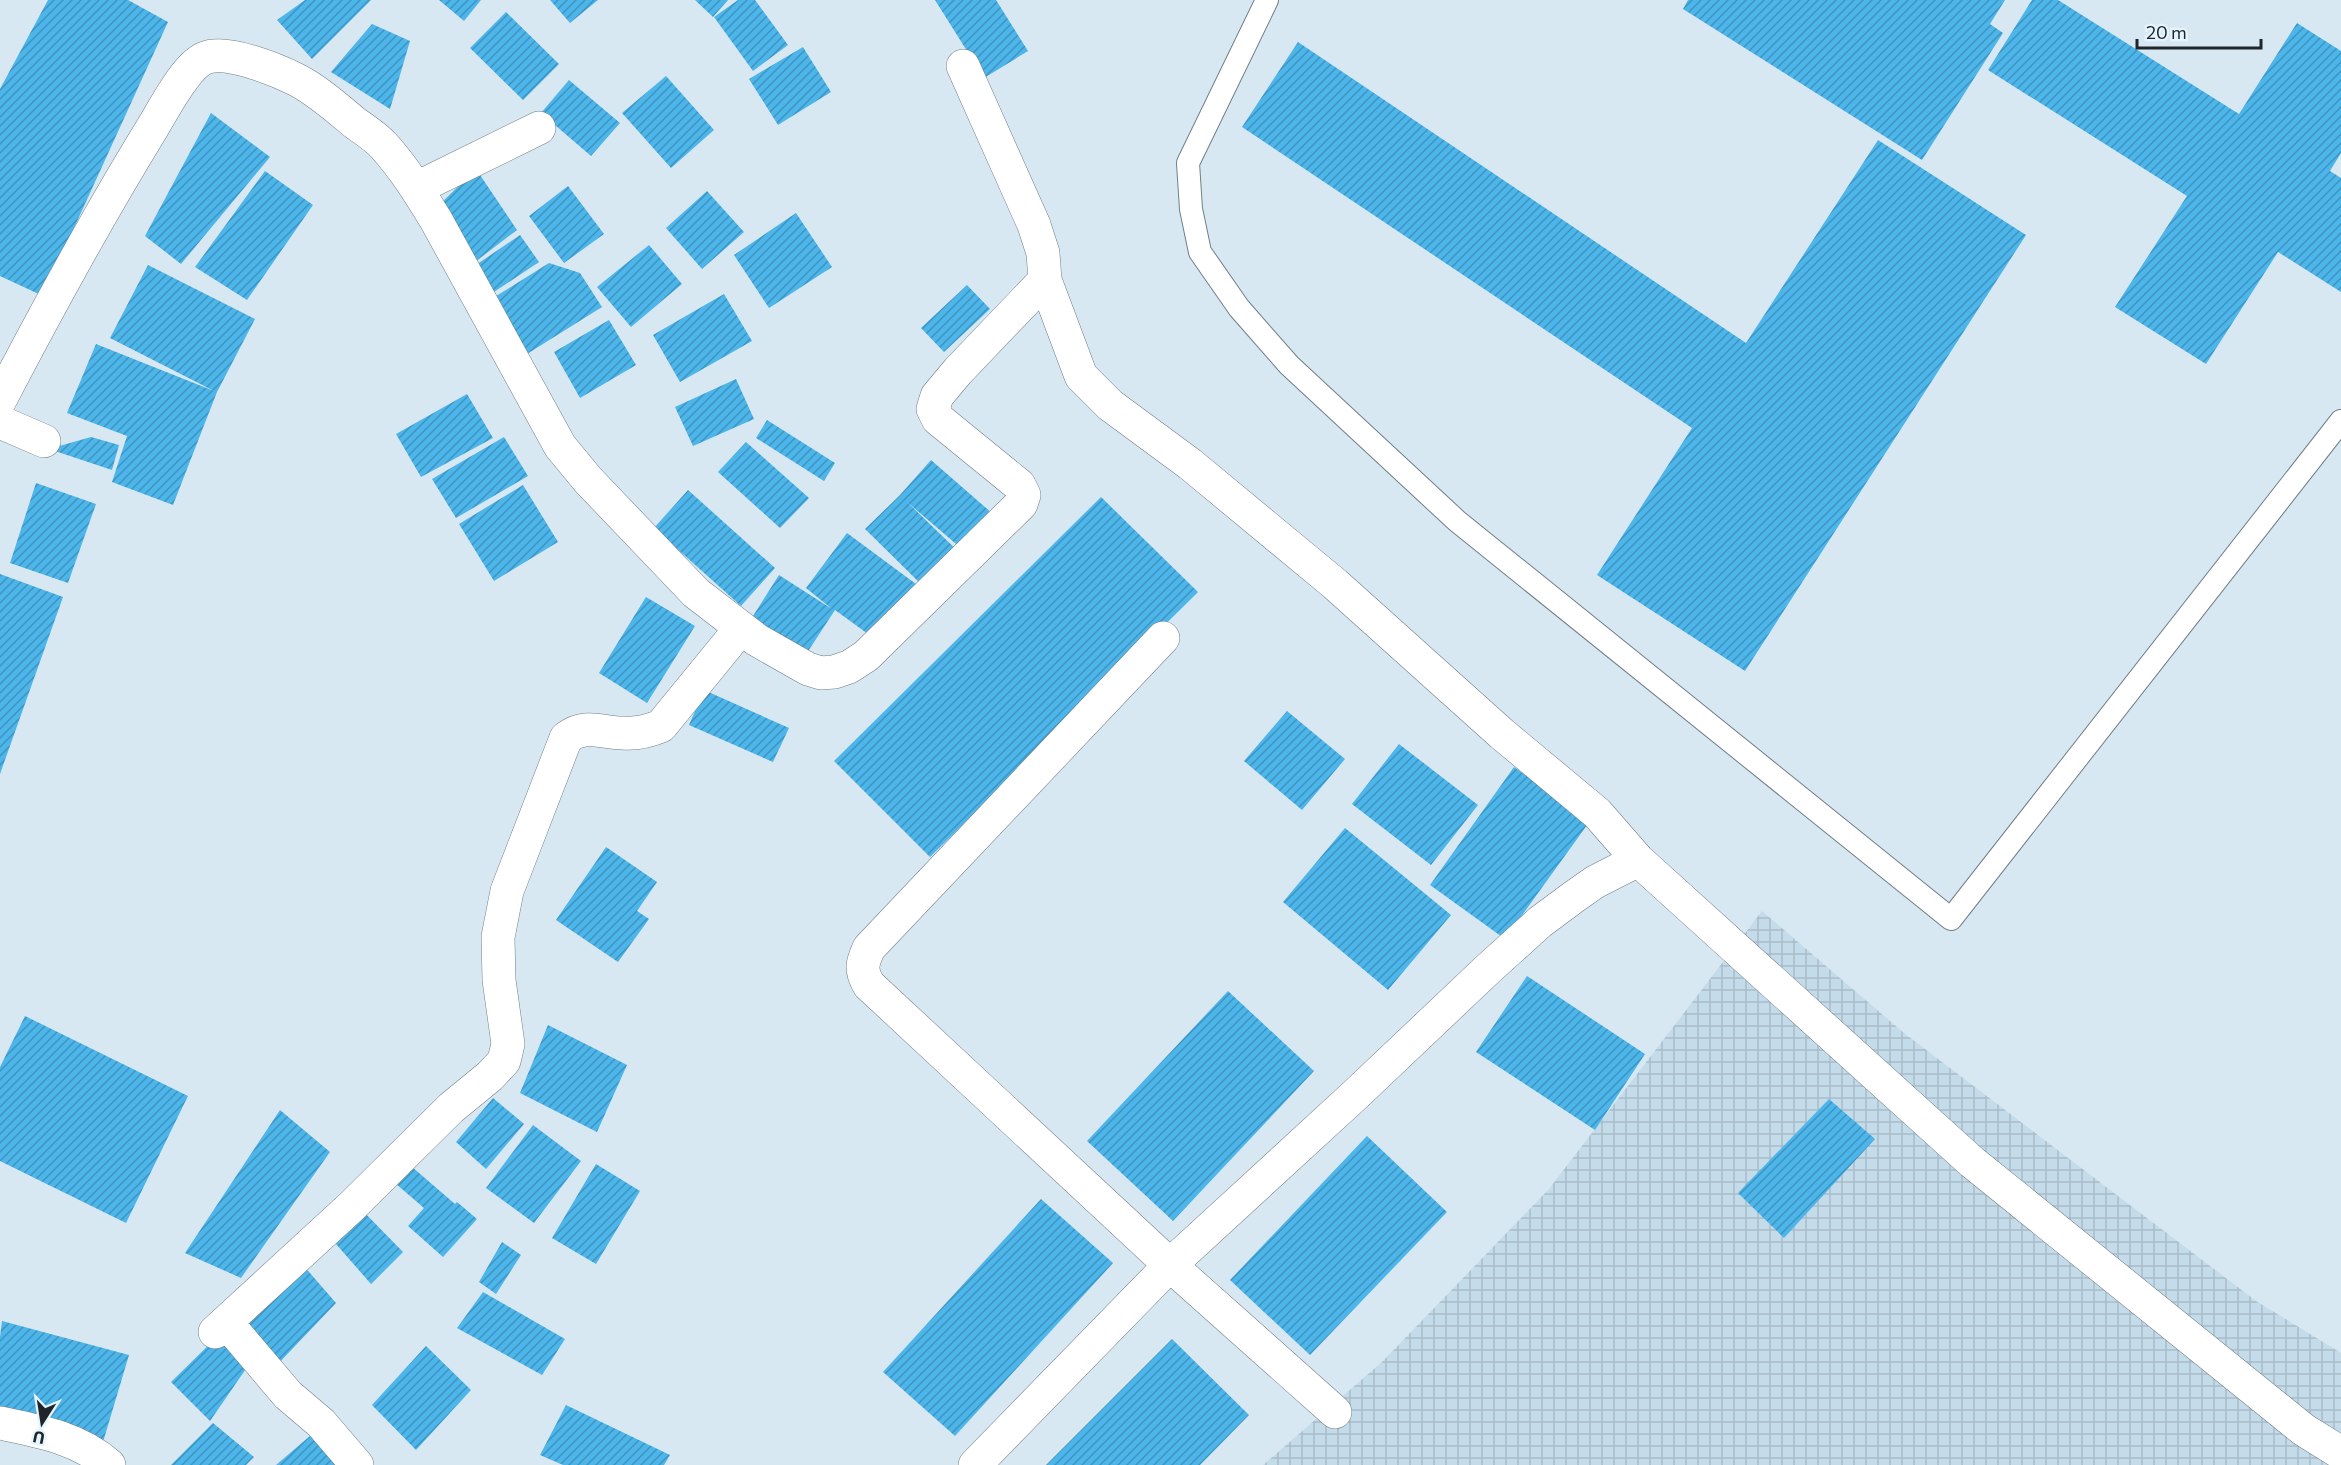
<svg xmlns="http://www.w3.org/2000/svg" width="2341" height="1465" font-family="Commissioner,sans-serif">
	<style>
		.industrial { fill: url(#industrial-grid) }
		.building { fill: url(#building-hatch) }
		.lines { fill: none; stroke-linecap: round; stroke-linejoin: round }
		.lane-casing { stroke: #707f87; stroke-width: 24 }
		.street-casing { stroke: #707f87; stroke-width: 34 }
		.lane { stroke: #fff; stroke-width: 22 }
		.street { stroke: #fff; stroke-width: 33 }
	</style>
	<defs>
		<pattern id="industrial-grid" width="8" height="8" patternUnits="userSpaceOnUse" patternTransform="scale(1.5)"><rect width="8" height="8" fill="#c4dbe9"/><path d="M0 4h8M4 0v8" fill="none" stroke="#a8bcc8"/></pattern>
		<pattern id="building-hatch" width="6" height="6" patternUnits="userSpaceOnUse" patternTransform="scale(1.5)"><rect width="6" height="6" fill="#4cb5ea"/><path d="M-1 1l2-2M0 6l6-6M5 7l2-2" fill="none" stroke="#3f93be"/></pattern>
	</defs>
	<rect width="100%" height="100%" fill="#d7e8f2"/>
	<path class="industrial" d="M 1762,911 L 1904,1033 L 2256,1301 L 2341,1353 L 2341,1465 L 1263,1465 L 1382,1362 L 1549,1189 Z"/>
	<path class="building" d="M 48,0 L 128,0 L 168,22 L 43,296 L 0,276 L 0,89 Z
		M 305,0 L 371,0 L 312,59 L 277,20 Z
		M 439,0 L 481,0 L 464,21 Z
		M 550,0 L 598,0 L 570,23 Z
		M 695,0 L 728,0 L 713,17 Z
		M 738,0 L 755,0 L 788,45 L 753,71 L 714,17 Z
		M 935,0 L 996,0 L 1028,51 L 984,78 Z
		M 1688,0 L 2005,0 L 1990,24 L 2003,33 L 1922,160 L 1683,9 Z
		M 2032,0 L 2058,0 L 2239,114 L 2297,23 L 2341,51 L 2341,153 L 2330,171 L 2341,178 L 2341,292 L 2278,252 L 2206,364 L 2115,307 L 2187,196 L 1988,70 Z
		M 506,12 L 559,64 L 523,100 L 470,48 Z
		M 372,24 L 410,41 L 390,109 L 331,72 Z
		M 1298,42 L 1746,343 L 1878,140 L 2026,235 L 1745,671 L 1597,575 L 1692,428 L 1242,127 Z
		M 803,47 L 831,92 L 778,125 L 749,79 Z
		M 666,76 L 714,130 L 671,168 L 622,113 Z
		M 569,80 L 620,123 L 591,156 L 541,113 Z
		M 211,113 L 270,157 L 181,264 L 145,236 Z
		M 476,169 L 517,230 L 467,268 L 438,206 Z
		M 265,171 L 313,205 L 247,300 L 195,267 Z
		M 568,186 L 604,234 L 564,263 L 529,216 Z
		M 707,191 L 744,232 L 702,269 L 666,228 Z
		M 796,213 L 832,267 L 769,308 L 734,255 Z
		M 520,235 L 539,262 L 485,298 L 467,271 Z
		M 649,245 L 682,284 L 631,327 L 597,287 Z
		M 549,263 L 580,273 L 602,307 L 527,354 L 493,298 Z
		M 148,265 L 255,319 L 217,392 L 173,505 L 112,482 L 127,436 L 67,413 L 96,344 L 214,391 L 110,338 Z
		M 967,285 L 990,309 L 944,352 L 921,328 Z
		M 724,294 L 752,341 L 680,382 L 653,335 Z
		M 609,320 L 636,365 L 580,398 L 554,352 Z
		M 736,379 L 754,419 L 693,446 L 675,407 Z
		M 467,394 L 493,438 L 421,477 L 396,434 Z
		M 767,420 L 835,463 L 824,481 L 756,438 Z
		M 91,437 L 119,445 L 112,470 L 49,449 Z
		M 504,437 L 528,476 L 456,518 L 432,479 Z
		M 746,442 L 809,498 L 780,528 L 718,472 Z
		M 931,460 L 993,514 L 962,549 L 907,502 L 963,556 L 928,591 L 865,529 L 900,495 Z
		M 36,483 L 96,504 L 68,583 L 10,563 Z
		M 523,485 L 558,542 L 494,581 L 459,524 Z
		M 688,490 L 775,568 L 741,606 L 654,528 Z
		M 1101,497 L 1198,592 L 930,857 L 834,761 Z
		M 847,533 L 920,587 L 879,642 L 835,610 L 801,662 L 746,627 L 779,575 L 832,609 L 806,588 Z
		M 0,574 L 63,597 L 0,774 Z
		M 646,597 L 695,626 L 647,703 L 599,673 Z
		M 704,690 L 789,728 L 773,762 L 689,725 Z
		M 1287,711 L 1345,759 L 1302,810 L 1244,761 Z
		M 1399,744 L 1478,805 L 1431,865 L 1352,804 Z
		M 1514,767 L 1590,821 L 1505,939 L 1430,885 Z
		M 1345,828 L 1451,915 L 1388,990 L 1283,902 Z
		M 606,847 L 657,882 L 637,911 L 649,919 L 618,962 L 556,920 Z
		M 1527,976 L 1645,1054 L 1595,1130 L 1476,1052 Z
		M 1228,991 L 1314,1071 L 1173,1221 L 1087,1141 Z
		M 25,1016 L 188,1096 L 126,1223 L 0,1161 L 0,1067 Z
		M 548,1025 L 627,1065 L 597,1132 L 520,1093 Z
		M 493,1098 L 524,1124 L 486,1169 L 456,1142 Z
		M 1829,1099 L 1875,1139 L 1784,1238 L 1738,1193 Z
		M 280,1110 L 330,1152 L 241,1278 L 185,1253 Z
		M 533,1125 L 581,1161 L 534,1223 L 486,1188 Z
		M 1367,1136 L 1447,1212 L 1310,1355 L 1230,1280 Z
		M 404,1160 L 455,1204 L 457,1202 L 477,1219 L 443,1257 L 408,1226 L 424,1208 L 388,1177 Z
		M 596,1164 L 640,1191 L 596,1264 L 552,1238 Z
		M 1041,1199 L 1113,1263 L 955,1436 L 883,1372 Z
		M 357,1205 L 403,1252 L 371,1284 L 329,1236 Z
		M 502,1242 L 521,1255 L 496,1294 L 479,1282 Z
		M 303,1265 L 336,1303 L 276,1366 L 237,1320 Z
		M 483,1292 L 565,1339 L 542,1375 L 457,1328 Z
		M 2,1321 L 129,1355 L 103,1442 L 0,1410 L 0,1337 Z
		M 226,1328 L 250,1363 L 210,1421 L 171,1382 Z
		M 1172,1339 L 1249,1415 L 1200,1465 L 1046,1465 Z
		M 426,1346 L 471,1390 L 416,1450 L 372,1405 Z
		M 566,1405 L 670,1455 L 664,1465 L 563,1465 L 540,1455 Z
		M 213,1423 L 254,1457 L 246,1465 L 171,1465 Z
		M 317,1430 L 350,1465 L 276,1465 Z"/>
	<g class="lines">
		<g class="lane-casing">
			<path id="lane" d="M 1267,0 L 1188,163 L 1191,209 L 1200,252 L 1239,308 L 1289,365 L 1457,521 L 1951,919 L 2341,421"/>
		</g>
		<g class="street-casing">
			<path id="street" d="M 963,66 L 1034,225 L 1043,253 L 1045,280 L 1081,376 L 1110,405 L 1190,464 L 1335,584 L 1502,734 L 1597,813 L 1638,860 L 1972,1162 L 2304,1430 L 2341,1453
				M 417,188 L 539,128
				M 0,400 C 48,308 97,218 151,130 C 163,111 185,66 205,58 C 227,49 277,70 297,80 C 318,91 337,108 355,123 C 365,130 376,137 384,146 C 404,168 420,194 436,220 L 560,446 L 588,480 L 696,593 L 757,640 L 808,669 L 821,673 L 834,672 L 849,667 L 866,656 L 1021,504 L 1024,495 L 1019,485 L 938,419 L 933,409 L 937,396 L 958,371 L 1045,280
				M 0,422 L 44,441
				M 1163,638 L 869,948 C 862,963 860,970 869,985 L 1170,1265 L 1335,1412
				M 226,1322 L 288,1395 L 321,1423 L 357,1465
				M 215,1332 L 351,1207 L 451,1108 L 490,1076 L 504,1061 L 508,1044 L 499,980 L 498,937 L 507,891 L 566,738 C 586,723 601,733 623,733 C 636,734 649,731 661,726 L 741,628
				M 0,1423 C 39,1431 79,1438 109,1465
				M 975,1465 L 1170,1265 L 1354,1096 L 1488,969 L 1540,922 L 1575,896 L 1595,882 L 1638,860"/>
		</g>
		<use href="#lane" class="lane"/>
		<use href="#street" class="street"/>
	</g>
	<g transform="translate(42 1423) rotate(192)" stroke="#e4f5ff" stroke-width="4.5" paint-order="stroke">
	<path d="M0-4.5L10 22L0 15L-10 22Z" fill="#1f2529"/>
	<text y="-9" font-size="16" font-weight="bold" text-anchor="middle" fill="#1f2529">U</text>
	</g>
	<path d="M2137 39v9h124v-9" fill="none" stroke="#1f2529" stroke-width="3"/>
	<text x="2146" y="39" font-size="18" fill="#1f2529" stroke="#e4f5ff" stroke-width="4.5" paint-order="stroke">20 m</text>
</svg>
